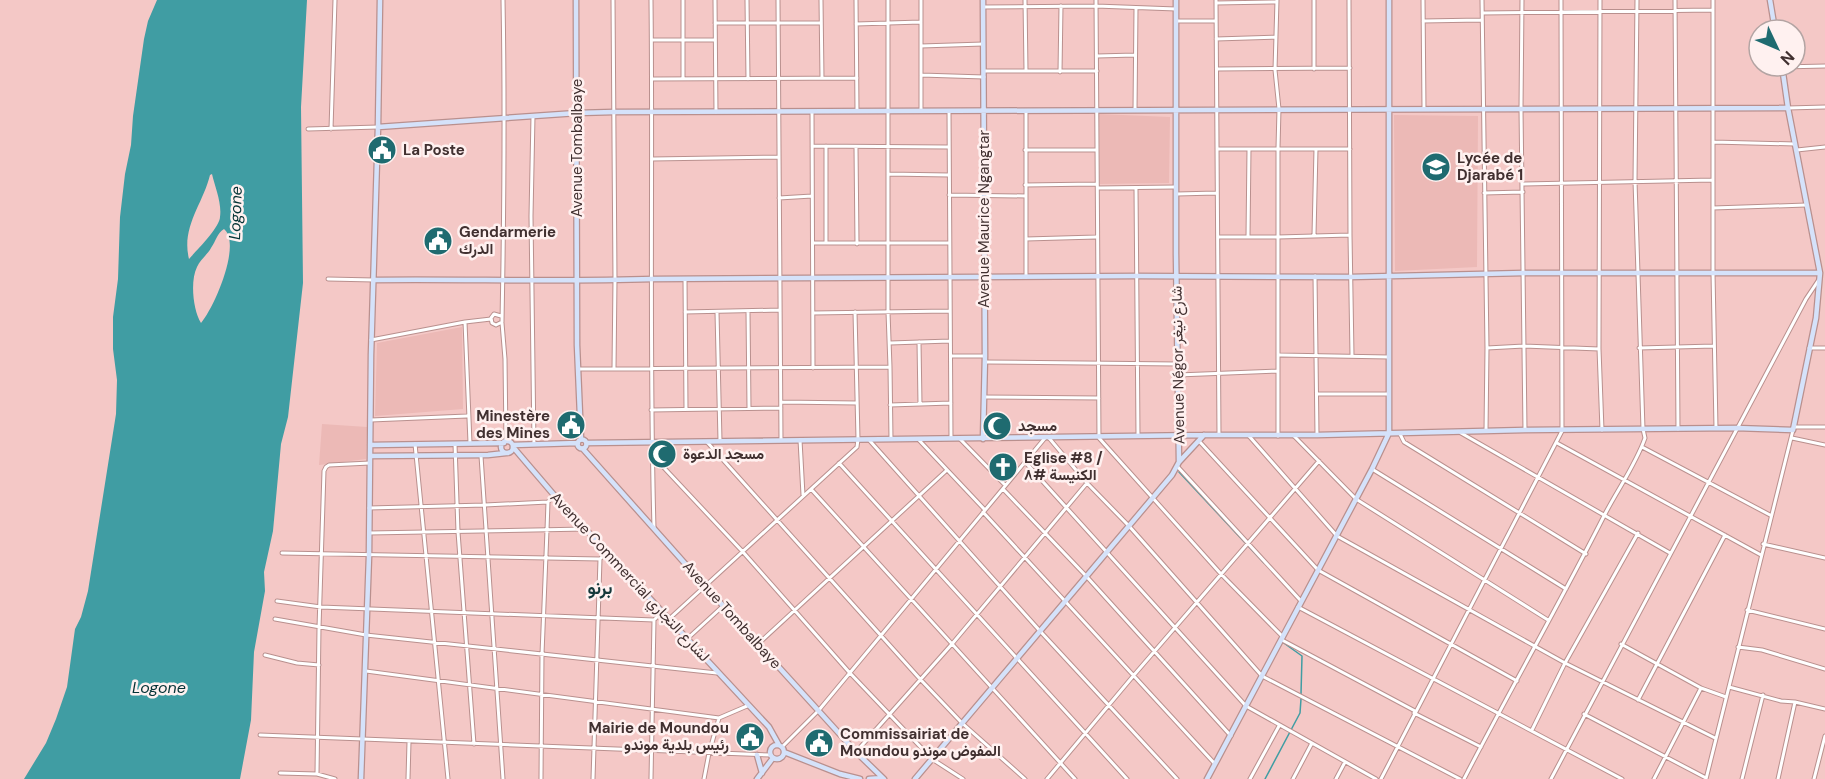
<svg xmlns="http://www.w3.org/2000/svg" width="1825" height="779" font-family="'DM Sans',Vazirmatn,sans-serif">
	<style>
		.built { fill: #ecb9b6 }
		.water { fill: #409da3; fill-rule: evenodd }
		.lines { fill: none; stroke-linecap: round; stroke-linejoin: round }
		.stream { stroke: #409da3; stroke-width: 1.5 }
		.street-casing { stroke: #b9908e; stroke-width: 5 }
		.secondary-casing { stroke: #b9908e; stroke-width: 7 }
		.street { stroke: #fff; stroke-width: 3 }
		.secondary { stroke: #d5e2fa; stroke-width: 4.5 }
		.labels { text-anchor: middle; stroke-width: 5; stroke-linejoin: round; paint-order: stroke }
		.street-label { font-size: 15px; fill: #413030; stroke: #fff1f0 }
		.poi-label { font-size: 15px; font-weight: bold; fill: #413030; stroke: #fff1f0; text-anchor: start }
		.water-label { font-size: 16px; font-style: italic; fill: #053336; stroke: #fff1f0 }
		.quarter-label { font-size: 18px; font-weight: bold; fill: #15383a; stroke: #fff1f0 }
	</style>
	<rect width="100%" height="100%" fill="#f4c8c6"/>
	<path class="built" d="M 1099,114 L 1170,117 L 1169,183 L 1100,184 Z
		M 1394,115 L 1478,116 L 1477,267 L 1395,271 Z
		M 462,327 L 463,409 L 375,416 L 377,343 Z
		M 322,424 L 367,427 L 366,459 L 319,465 Z"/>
	<path class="water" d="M 157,0 L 307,0 L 301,107 L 303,283 L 288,417 L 281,444 L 273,531 L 264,572 L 265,591 L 254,652 L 251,720 L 240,779 L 24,779 L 46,743 L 56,719 L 67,687 L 75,629 L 81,617 L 88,591 L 116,414 L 117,380 L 113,349 L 113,317 L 118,279 L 120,217 L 125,174 L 131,145 L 133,116 L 144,39 L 148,21 ZM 212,174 C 215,187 222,203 220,217 C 220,227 196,251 189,259 C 181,227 203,204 210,175 ZM 224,229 C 242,244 214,308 201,323 C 193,310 190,281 197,267 C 200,260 207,255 211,248 C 216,241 217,233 224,229 Z"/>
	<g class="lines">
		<path class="stream" d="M 1179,472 L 1264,563
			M 1281,641 L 1302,656 L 1301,694
			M 1265,779 L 1300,713 L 1301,699"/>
		<g class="street-casing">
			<path id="street" d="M 613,0 L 615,280 L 614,368
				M 651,0 C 653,176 649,352 654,528
				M 715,0 L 716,112
				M 747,0 L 748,79
				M 778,0 L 781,440
				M 821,0 L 822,78
				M 856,0 L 857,110
				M 888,0 L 888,312 L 890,367
				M 1025,0 L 1026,70
				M 1096,0 L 1099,438 L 1221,574 L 1283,637
				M 1216,0 L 1219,435
				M 1277,0 L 1275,70 L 1279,109 L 1278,148 L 1278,436
				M 1349,0 L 1350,235 L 1352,355
				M 1423,0 L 1424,109
				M 1482,0 L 1487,348 L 1486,431
				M 1522,0 L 1521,109 L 1525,430
				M 1600,0 L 1599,349 L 1602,430
				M 1675,0 L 1678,429
				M 1713,0 L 1713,273 L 1716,428
				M 1216,3 L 1277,2
				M 983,7 L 1096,6 L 1176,9
				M 1482,13 L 1713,10
				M 1176,21 L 1216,21
				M 1423,21 L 1481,20
				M 715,23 L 821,23
				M 856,24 L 921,22
				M 1216,39 L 1276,37
				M 652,40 L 715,40
				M 921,46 L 983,44
				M 1097,56 L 1135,55
				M 1782,67 L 1825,66
				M 1217,69 L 1350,68
				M 1314,69 L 1314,0
				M 984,71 L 1097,71
				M 1060,72 L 1061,6
				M 921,75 L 984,77
				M 652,79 L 857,78
				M 683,79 L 683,0
				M 1788,108 L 1825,107
				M 1135,110 L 1136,9
				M 921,111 L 921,0
				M 949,111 L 951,438
				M 1026,111 L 1026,277
				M 812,112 L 813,368
				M 533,116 L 531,216 L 534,444
				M 308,129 L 378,127
				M 331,129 L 335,0
				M 1713,142 L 1795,144
				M 812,146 L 948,147
				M 826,146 L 826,243
				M 856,147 L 857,244
				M 1217,149 L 1350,149
				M 1025,150 L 1096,150
				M 1797,150 L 1825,147
				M 652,159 L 779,157
				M 888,174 L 949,175
				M 1523,184 L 1713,180
				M 1025,185 L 1096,184
				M 1098,188 L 1175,187
				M 1136,188 L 1138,435
				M 1484,193 L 1523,192
				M 1177,194 L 1216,193
				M 949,195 L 1026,196
				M 779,198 L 812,196
				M 1713,208 L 1806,205
				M 1314,235 L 1316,149
				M 1218,237 L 1278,237 L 1350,235
				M 1248,237 L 1249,149
				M 1026,239 L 1096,237
				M 813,243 L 949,243
				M 1315,276 L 1317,435
				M 328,279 L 374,280
				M 685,279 L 686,409
				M 748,311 L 749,408
				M 685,312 L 780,310
				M 717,312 L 720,441
				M 813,313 L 949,311
				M 501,316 L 494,314 L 491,318 L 492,323 L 496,325 L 502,322 C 504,215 505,107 503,0
				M 465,322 L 470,443
				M 502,323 L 505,359 L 506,441
				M 371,340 L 465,322 L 491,319
				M 919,342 L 920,404
				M 890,343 L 950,341
				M 1487,348 L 1524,346 L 1599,349
				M 1639,348 L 1714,346
				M 1809,348 L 1825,348
				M 1280,355 L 1389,357
				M 951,356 L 985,356
				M 985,362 L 1177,364
				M 579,369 L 890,367 L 891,439
				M 1178,375 L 1278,371
				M 1317,394 L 1389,394
				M 984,397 L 1099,398
				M 781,402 L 857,403
				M 890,405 L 951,403
				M 651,410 L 781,408
				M 371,420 L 467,416
				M 1794,427 L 1825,427
				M 1461,433 L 1670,553
				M 1400,434 L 1404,442 L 1586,554
				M 1249,436 L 1337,536 L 1565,663 L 1715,738
				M 1294,436 L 1356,499 L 1548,620
				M 1049,438 L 1087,483 L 1129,526 L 1262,676 L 1460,779
				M 1792,438 L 1825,445
				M 918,439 L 985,510
				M 960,439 L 1005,485
				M 800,440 L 803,495
				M 870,441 L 1040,631 L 1177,779
				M 1199,441 L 1318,570 L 1517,681
				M 707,442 L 920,679 L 962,723 L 1025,779
				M 1557,443 L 1761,555
				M 415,444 L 448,779
				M 455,444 L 458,532 L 474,744
				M 1642,447 L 1770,515
				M 652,455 L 743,552 L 849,672 L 932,759 L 963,779
				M 481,456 L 503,779
				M 839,463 L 1127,779
				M 1026,463 L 1246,706 L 1376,779
				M 1177,466 L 1301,601
				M 1372,469 L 1566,589
				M 811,489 L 1075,779
				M 1003,489 L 1087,577 L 1231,736
				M 369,508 L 485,505 L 548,502
				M 983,512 L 1215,764
				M 369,533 L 586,529
				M 1763,544 L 1825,558
				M 282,553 L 600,559
				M 277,601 L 321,607 L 654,620 L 662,612
				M 1298,607 L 1622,779
				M 1747,610 L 1825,629
				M 275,619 L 366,635 L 717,673
				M 669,619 L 857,447 L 858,439 L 855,312
				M 687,639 L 723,606
				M 1282,640 L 1415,711
				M 758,644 L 947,470
				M 1621,644 L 1701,688
				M 1738,647 L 1762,650 L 1825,669
				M 265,655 L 297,663 L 319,665
				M 366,671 L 719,718 L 747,706
				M 1729,687 L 1781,701 L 1795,702 L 1825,709
				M 1638,700 L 1725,535
				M 1414,713 L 1481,747
				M 1584,714 L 1706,778
				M 1532,730 L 1565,663 L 1638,533
				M 260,735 L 771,755
				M 782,747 L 819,710 L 1045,438
				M 856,752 L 952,644 L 1087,483
				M 280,773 L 317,774 L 335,779
				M 317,774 L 319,628 L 324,471 L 326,467 L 329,465 L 370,463
				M 408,779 L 409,742
				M 541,779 L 542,654 L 547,530 L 548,502 L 554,495
				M 593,779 L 600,559 L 607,552
				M 651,779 L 654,620
				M 704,779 L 709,753 L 719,718
				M 1047,779 L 1134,675 L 1319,461
				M 1250,779 L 1279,726
				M 1293,779 L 1312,743
				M 1336,779 L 1345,762
				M 1381,779 L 1562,431 L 1561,0
				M 1464,779 C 1510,690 1560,603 1605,514 C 1618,489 1636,464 1645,438 L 1643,429 L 1635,181 L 1637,0
				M 1551,779 L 1806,299 L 1818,281
				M 1654,779 L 1701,688 L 1726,697
				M 1706,779 L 1793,430
				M 1742,779 L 1763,695
				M 1778,779 L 1795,702
				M 1814,779 L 1825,736"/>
		</g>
		<g class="secondary-casing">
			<path id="secondary" d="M 576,0 L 577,345 L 581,439
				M 983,0 L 985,356 L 983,439
				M 1770,0 L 1775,30
				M 378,127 L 577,113 L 614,112 L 1788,108
				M 374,280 C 467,279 560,282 653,279 L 1136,276 L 1350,277 L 1524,273 L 1820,273
				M577.5 444a4.5 4.5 0 1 1 9 0a4.5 4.5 0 1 1-9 0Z
				M501 447a6 6 0 1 1 12 0a6 6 0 1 1-12 0Z
				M 587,443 L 1204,435 L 1317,435 L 1525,430 L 1736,428 L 1793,430 L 1816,318 L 1820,273 L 1788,108 L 1782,66
				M 370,445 L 504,443
				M 513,445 L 578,443
				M 513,447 L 554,495 L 769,727 L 779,745
				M 583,449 L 705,586 L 856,752 L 884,779
				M 370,456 L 488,455 L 506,453
				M 1179,462 L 1204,435
				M770 752a7 7 0 1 1 14 0a7 7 0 1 1-14 0Z
				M 784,752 L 840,774 L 860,779
				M 757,755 L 762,773
				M 361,779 L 369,556 L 371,355 L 378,127 L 380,0
				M 757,779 L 773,758
				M 869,779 L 882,778
				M 915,779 L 1172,475 L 1179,462 L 1176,254 L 1176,0
				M 1207,779 L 1372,469 L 1389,433 L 1389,0"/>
		</g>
		<use href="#street" class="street"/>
		<use href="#secondary" class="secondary"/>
	</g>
	<defs>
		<g id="civic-disc" transform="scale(1.5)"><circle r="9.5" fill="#1f6b70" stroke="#fff1f0"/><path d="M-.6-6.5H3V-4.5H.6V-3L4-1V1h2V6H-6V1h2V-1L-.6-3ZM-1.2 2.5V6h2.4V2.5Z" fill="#fff"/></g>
		<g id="university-disc" transform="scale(1.5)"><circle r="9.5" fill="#1f6b70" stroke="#fff1f0"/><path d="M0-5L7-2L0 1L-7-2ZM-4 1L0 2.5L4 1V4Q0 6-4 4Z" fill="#fff"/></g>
		<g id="mosque-disc" transform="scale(1.5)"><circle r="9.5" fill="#1f6b70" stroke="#fff1f0"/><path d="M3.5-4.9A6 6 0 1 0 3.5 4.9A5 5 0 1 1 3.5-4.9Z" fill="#fff"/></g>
		<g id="church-disc" transform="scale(1.5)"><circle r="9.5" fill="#1f6b70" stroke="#fff1f0"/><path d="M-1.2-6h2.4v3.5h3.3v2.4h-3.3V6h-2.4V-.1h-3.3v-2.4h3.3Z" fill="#fff"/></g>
	</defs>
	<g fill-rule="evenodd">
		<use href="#civic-disc" x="382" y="150"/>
		<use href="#university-disc" x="1436" y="167"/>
		<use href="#civic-disc" x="438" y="241"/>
		<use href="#civic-disc" x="571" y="425"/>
		<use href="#mosque-disc" x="997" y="426"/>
		<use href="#mosque-disc" x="662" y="454"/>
		<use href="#church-disc" x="1003" y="467"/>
		<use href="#civic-disc" x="750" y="737"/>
		<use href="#civic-disc" x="819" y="743"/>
	</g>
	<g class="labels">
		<g class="street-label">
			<text transform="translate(577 148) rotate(-90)" y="5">Avenue Tombalbaye</text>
			<text transform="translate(984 219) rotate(-90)" y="5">Avenue Maurice Ngangtar</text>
			<text transform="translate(1178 365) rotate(-91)" y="5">Avenue Négor شارع نيغر</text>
			<text transform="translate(630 577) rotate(47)" y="5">Avenue Commercial لشارع التجاري</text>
			<text transform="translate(732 615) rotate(48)" y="5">Avenue Tombalbaye</text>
		</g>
		<g class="poi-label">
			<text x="403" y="155">La Poste</text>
			<text x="1457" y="163">Lycée de<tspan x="1457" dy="17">Djarabé 1</tspan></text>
			<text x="459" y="237">Gendarmerie<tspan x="459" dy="17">الدرك</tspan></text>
			<text x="550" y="421" text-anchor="end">Minestère<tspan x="550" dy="17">des Mines</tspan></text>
			<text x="1018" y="431">مسجد</text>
			<text x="683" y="459">مسجد الدعوة</text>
			<text x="1024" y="463">Eglise #8 /<tspan x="1024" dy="17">الكنيسة #٨</tspan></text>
			<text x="729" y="733" text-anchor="end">Mairie de Moundou<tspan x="729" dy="17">رئيس بلدية موندو</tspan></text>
			<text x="840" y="739">Commissairiat de<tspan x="840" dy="17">Moundou المفوض موندو</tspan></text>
		</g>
		<g class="water-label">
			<text transform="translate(235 213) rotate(-88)" y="6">Logone</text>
			<text x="159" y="693">Logone</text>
		</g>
		<g class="quarter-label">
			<text x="600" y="594">برنو</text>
		</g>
	</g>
	<g transform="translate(1777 48) rotate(134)"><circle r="28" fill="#fff1f0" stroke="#b3a4a3" stroke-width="1.5"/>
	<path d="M0-4.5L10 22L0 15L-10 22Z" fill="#1f6b70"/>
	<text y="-9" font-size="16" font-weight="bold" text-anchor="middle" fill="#413030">N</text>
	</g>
</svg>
